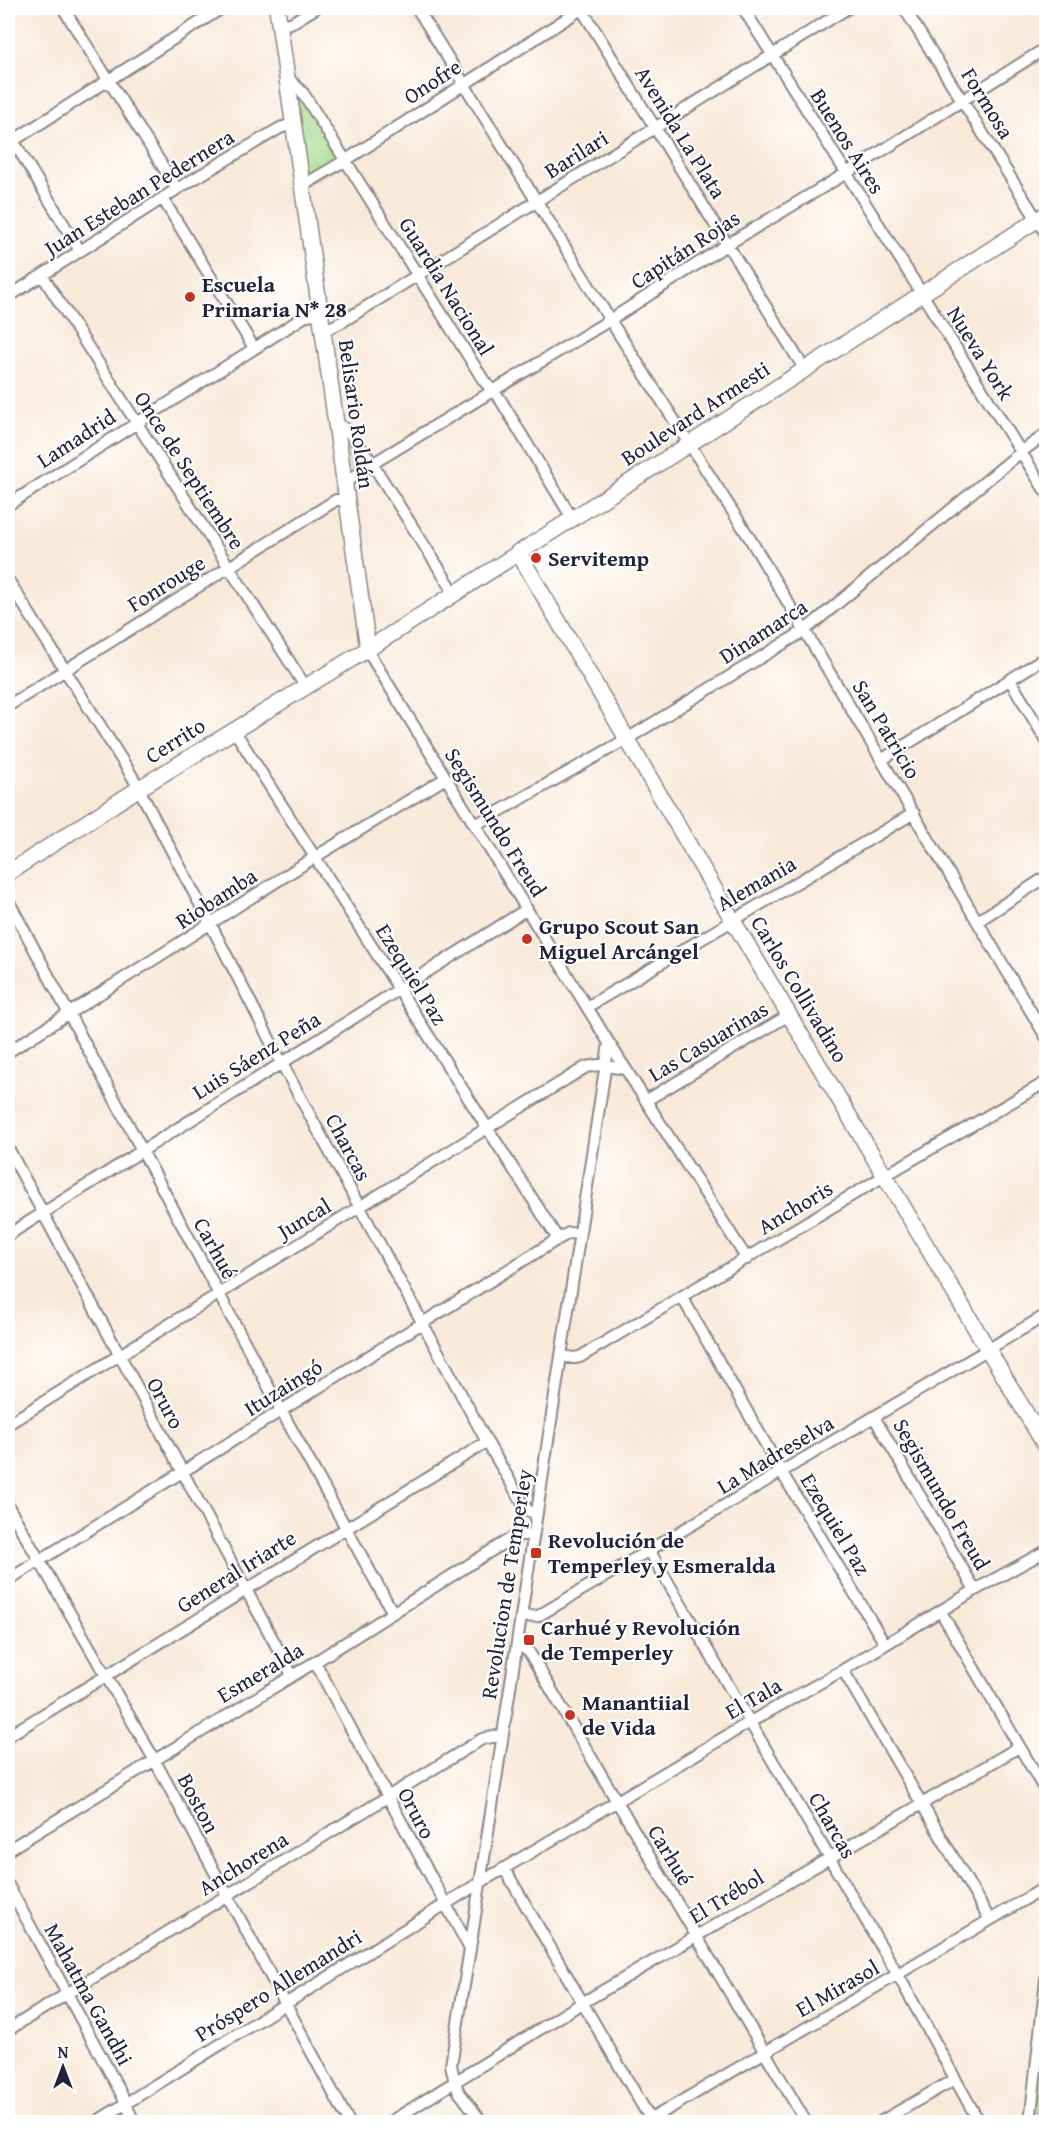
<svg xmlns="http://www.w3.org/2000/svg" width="1054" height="2130" font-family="'Gentium Book Plus',serif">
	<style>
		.green { fill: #a6db8c; stroke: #647e64; stroke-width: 1.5 }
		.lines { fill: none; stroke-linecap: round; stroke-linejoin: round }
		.street-casing { stroke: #8d868a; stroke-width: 14 }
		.secondary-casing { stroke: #8d868a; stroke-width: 18 }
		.street { stroke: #fff; stroke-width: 10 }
		.secondary { stroke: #fff; stroke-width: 15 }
		.poi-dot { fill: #c8321e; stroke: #fff; stroke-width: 2 }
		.labels { text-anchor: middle; stroke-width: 4.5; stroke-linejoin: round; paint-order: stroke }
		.street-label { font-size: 22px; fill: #22223b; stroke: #fff }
		.poi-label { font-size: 22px; font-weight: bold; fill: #22223b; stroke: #fff; text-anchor: start }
	</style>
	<rect width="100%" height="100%" fill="#fff"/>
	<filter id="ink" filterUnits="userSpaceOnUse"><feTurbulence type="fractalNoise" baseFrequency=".0167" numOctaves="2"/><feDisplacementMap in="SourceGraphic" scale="12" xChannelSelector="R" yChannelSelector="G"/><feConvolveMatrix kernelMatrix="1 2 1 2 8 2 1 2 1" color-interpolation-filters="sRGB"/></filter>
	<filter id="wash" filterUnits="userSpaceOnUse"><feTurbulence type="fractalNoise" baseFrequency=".008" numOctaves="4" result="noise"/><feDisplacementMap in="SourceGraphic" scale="24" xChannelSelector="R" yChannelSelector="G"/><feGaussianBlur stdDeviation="1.35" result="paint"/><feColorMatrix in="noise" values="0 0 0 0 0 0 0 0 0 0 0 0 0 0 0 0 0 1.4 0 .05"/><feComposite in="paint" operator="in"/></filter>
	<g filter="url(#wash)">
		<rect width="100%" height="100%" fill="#f8e9d8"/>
		<path class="green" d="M 298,86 L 346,160 L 302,186 L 293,124 Z
			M 346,437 L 365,463 L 352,471 L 344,438 Z
			M 1046,2025 L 1046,2122 L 1035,2122 Z"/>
	</g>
	<g filter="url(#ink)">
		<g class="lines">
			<g class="street-casing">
				<path id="street" d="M 63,8 L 177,189
					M 417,8 L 610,320 L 749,537 L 1046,1037
					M 581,8 L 805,370
					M 743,8 L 1046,492
					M 904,8 L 1046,234
					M 280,26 L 293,22 L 316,8
					M 287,77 L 303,93 L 484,381 L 500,399 L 572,518
					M 8,132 L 80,251
					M 8,144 L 222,8
					M 302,186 L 346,160 L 583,8
					M 163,199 L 254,348
					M 42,275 L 305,686
					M 8,297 L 177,189 L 280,128 L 293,124
					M 323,331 L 342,322 L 848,8
					M 336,423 L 347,430 L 368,457 L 454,592
					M 345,483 L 372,464 L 610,320 L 728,244 L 845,174 L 1046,48
					M 8,505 L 307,315 L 320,313
					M 8,580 L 132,776 L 211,925 L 281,1062 L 487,1442 L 525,1507 L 529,1511 L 537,1514
					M 368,649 L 372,658 L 609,1043 L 747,1259
					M 1010,680 L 1046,740
					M 8,706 L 336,500 L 347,500
					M 234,730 L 558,1239
					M 883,759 L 1046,657
					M 475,825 L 627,739 L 804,631 L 1021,452 L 1046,434
					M 8,900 L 282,1412 L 393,1613
					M 978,921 L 1046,877
					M 587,1007 L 914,813
					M 8,1052 L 315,857 L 446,778
					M 647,1100 L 789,1015
					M 8,1148 L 292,1675
					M 8,1235 L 527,909
					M 682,1297 L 782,1473 L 885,1644
					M 561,1356 L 574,1358 L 580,1357 L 886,1175 L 1046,1082
					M 874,1417 L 975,1590
					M 8,1424 L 586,1067 L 599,1065 L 626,1069
					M 8,1506 L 154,1759 L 349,2122
					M 649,1550 L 898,1975 L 979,2122
					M 8,1580 C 191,1466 375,1353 558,1239 L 569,1233 L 579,1234
					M 941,1612 L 1046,1792
					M 521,1617 L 538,1616 L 1046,1315
					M 517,1643 L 529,1652 L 806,2122
					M 315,1662 L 470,1949
					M 843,1670 L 990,1920
					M 8,1736 L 487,1442
					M 8,1850 L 315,1662 L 513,1537 L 524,1534 L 533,1537
					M 504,1868 L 652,2122
					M 8,1885 L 121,2093 L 134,2122
					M 8,2030 L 482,1739 L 502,1735
					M 96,2122 L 481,1882 L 750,1722 L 843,1670 L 975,1590 L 1046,1551
					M 390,2122 L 582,2003 L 1019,1747
					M 482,2122 L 459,2092 L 455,2083 L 451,2065 L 470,1949 L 609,1043
					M 646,2122 L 1046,1887
					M 880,2122 L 955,2079
					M 1030,2122 L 1046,1979"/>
			</g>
			<g class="secondary-casing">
				<path id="secondary" d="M 277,8 L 368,649
					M 518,552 L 732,919 L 1046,1447
					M 8,873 L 138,789 L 368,649 L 691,443 L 1046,214"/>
			</g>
			<use href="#street" class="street"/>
			<use href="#secondary" class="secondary"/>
		</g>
	</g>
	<g class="poi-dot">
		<circle cx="190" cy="297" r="6"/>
		<circle cx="536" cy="558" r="6"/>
		<circle cx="527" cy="939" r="6"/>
		<rect x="530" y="1547" width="12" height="12" rx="3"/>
		<rect x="523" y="1634" width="12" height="12" rx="3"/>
		<circle cx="570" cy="1715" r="6"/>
	</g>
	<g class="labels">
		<g class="street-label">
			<text transform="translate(432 81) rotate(-33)" y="8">Onofre</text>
			<text transform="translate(988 103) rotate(58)" y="8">Formosa</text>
			<text transform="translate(681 132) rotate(58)" y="8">Avenida La Plata</text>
			<text transform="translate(848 141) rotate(58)" y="8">Buenos Aires</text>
			<text transform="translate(576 154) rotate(-32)" y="8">Barilari</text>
			<text transform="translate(139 192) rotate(-32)" y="8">Juan Esteban Pedernera</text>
			<text transform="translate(685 249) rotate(-33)" y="8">Capitán Rojas</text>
			<text transform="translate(447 286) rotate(58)" y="8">Guardia Nacional</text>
			<text transform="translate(981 353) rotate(58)" y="8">Nueva York</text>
			<text transform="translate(695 413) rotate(-33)" y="8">Boulevard Armesti</text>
			<text transform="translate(357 414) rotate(82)" y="8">Belisario Roldán</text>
			<text transform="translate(76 438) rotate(-33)" y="8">Lamadrid</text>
			<text transform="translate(190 470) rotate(57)" y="8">Once de Septiembre</text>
			<text transform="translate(166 583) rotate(-32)" y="8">Fonrouge</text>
			<text transform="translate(763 631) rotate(-33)" y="8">Dinamarca</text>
			<text transform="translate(887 729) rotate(59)" y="8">San Patricio</text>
			<text transform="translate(175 740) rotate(-32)" y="8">Cerrito</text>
			<text transform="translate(496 822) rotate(58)" y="8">Segismundo Freud</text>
			<text transform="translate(756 883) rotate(-30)" y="8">Alemania</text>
			<text transform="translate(216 898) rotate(-33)" y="8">Riobamba</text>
			<text transform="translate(412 974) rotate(58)" y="8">Ezequiel Paz</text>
			<text transform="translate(800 989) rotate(59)" y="8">Carlos Collivadino</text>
			<text transform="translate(708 1041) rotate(-31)" y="8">Las Casuarinas</text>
			<text transform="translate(256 1055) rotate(-32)" y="8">Luis Sáenz Peña</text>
			<text transform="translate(349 1147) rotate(62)" y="8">Charcas</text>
			<text transform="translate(795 1207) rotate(-31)" y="8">Anchoris</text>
			<text transform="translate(304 1218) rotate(-31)" y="8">Juncal</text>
			<text transform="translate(216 1248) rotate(61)" y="8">Carhué</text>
			<text transform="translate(283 1387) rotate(-32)" y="8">Ituzaingó</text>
			<text transform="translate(166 1403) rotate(62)" y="8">Oruro</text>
			<text transform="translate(775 1454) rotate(-31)" y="8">La Madreselva</text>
			<text transform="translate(942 1494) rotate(60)" y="8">Segismundo Freud</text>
			<text transform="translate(836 1524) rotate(59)" y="8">Ezequiel Paz</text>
			<text transform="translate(236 1571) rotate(-32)" y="8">General Iriarte</text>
			<text transform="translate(506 1584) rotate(-81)" y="8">Revolucion de Temperley</text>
			<text transform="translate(260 1672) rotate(-31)" y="8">Esmeralda</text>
			<text transform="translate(753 1698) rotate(-30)" y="8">El Tala</text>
			<text transform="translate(199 1803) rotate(62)" y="8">Boston</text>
			<text transform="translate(417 1813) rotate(62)" y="8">Oruro</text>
			<text transform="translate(833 1825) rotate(60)" y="8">Charcas</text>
			<text transform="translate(671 1855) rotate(59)" y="8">Carhué</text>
			<text transform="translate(243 1863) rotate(-32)" y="8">Anchorena</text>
			<text transform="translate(726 1896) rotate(-31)" y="8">El Trébol</text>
			<text transform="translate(278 1985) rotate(-32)" y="8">Próspero Allemandri</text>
			<text transform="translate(837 1988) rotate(-30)" y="8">El Mirasol</text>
			<text transform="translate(89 1994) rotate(61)" y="8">Mahatma Gandhi</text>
		</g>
		<g class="poi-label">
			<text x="202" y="292">Escuela<tspan x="202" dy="25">Primaria N* 28</tspan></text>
			<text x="548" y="566">Servitemp</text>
			<text x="539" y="934">Grupo Scout San<tspan x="539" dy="25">Miguel Arcángel</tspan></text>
			<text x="548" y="1548">Revolución de<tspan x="548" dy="25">Temperley y Esmeralda</tspan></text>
			<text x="541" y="1635">Carhué y Revolución<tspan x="541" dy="25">de Temperley</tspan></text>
			<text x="582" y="1710">Manantiial<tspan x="582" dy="25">de Vida</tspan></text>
		</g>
	</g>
	<rect width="1054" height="2130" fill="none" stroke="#fff" stroke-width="30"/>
	<g transform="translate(63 2067)" stroke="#ffffff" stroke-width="4.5" paint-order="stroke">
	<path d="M0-4.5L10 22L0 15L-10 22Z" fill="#22223b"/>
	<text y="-9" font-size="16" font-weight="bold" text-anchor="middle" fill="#22223b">N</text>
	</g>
</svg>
